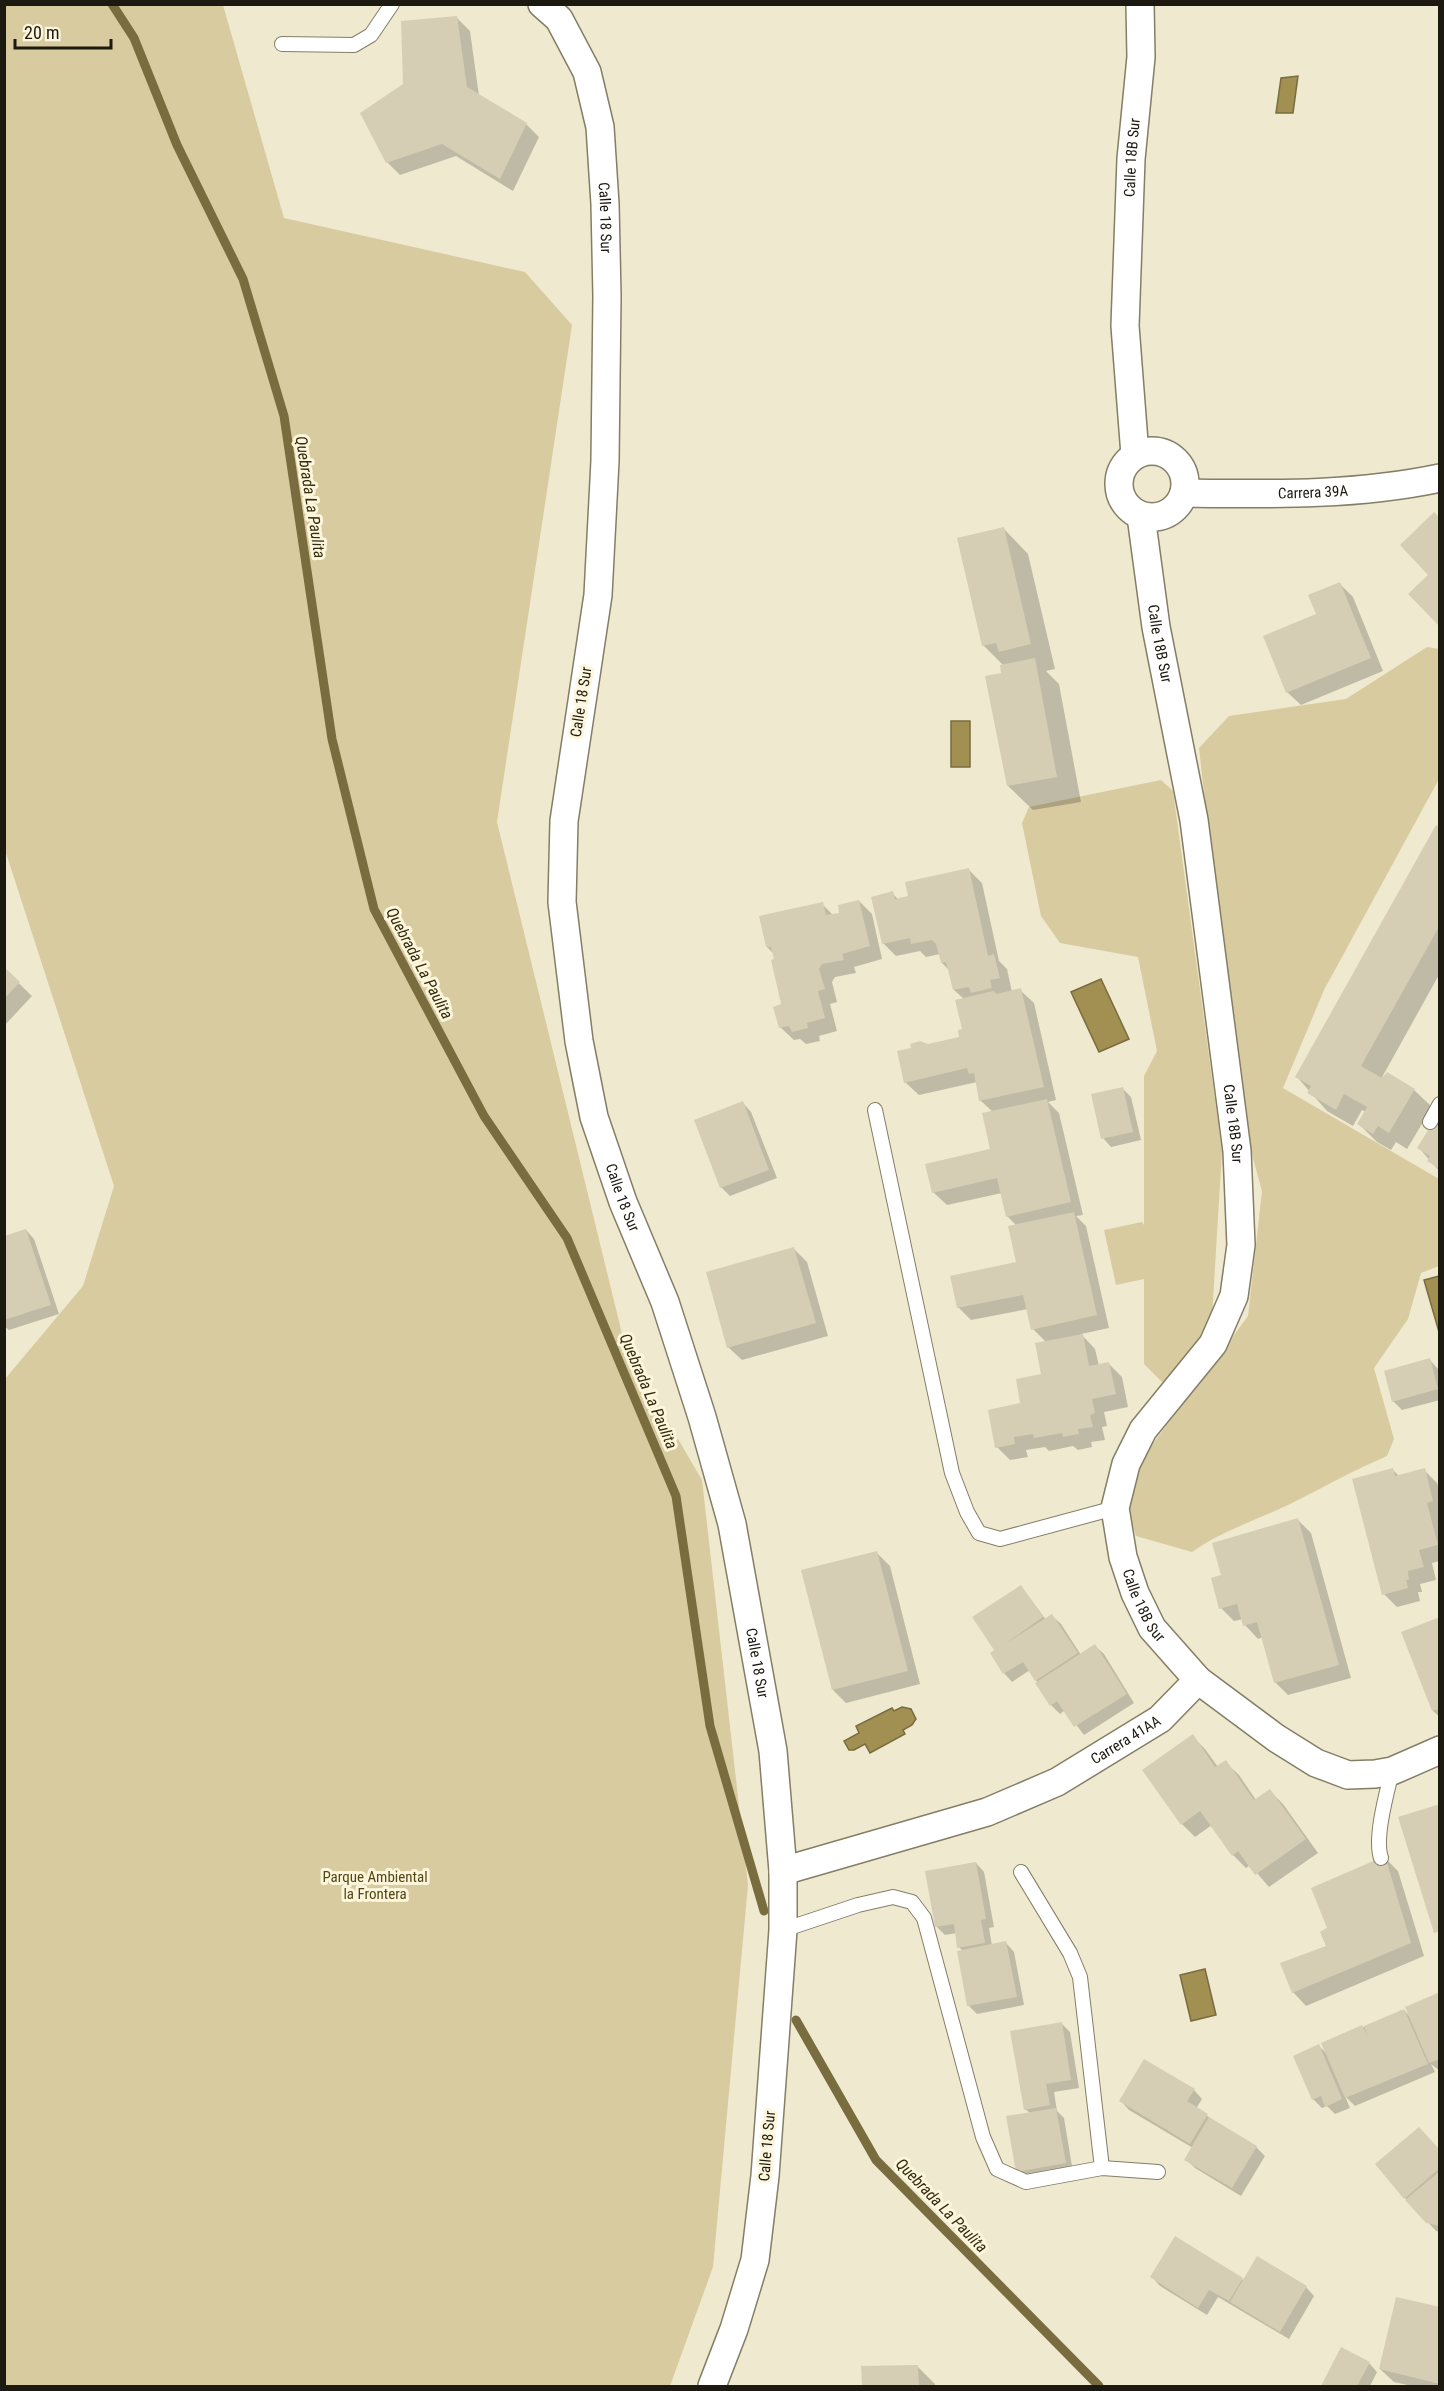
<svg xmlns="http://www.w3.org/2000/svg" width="1444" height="2391" font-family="'Roboto Condensed',sans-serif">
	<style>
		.green { fill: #d8cb9f }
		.water { fill: #a19052; stroke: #796c3e; stroke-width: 1.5 }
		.shadow { fill: #0003 }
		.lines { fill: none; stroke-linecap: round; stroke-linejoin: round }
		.stream { stroke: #796c3e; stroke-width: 9 }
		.building { fill: #d5ceb5 }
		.lane-casing { stroke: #847e67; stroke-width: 16 }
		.street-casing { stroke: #847e67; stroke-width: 30 }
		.lane { stroke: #fff; stroke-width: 14 }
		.street { stroke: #fff; stroke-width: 27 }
		.labels { text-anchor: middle; stroke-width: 6; stroke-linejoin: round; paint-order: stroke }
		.street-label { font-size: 15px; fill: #1c1910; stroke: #fdf6dc }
		.park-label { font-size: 15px; fill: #524614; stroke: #fdf6dc }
		.water-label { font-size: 16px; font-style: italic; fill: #322a0d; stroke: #fdf6dc }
	</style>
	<rect width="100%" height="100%" fill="#efe9cf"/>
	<path class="green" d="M 5,4 L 223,5 L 284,218 L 525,272 L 572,325 L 497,822 L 626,1350 L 702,1480 L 748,1885 L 713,2267 L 670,2386 L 5,2386 L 5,1379 L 83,1286 L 114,1186 L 5,850 Z
		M 1427,647 L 1439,649 L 1439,779 L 1324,990 L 1283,1088 L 1439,1179 L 1439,1266 L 1421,1273 L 1408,1319 L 1374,1368 L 1394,1439 L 1387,1456 C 1354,1470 1324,1487 1292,1503 C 1258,1520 1223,1530 1192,1552 L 1136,1536 L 1125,1501 L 1140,1461 L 1248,1316 L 1262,1191 L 1238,1103 L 1199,748 L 1229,716 L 1346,699 Z
		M 1161,780 L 1173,791 L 1222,1151 L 1212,1317 L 1200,1350 L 1177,1378 L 1162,1382 L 1144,1364 L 1144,1279 L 1116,1285 L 1104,1230 L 1142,1222 L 1144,1225 L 1144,1076 L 1157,1051 L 1138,957 L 1060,943 L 1041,916 L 1022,823 L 1029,807 Z"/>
	<path class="water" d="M 1298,76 L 1293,113 L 1276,113 L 1281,78 Z
		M 951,721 L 970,721 L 970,767 L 951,767 Z
		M 1101,979 L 1129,1039 L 1099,1052 L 1071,992 Z
		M 1439,1276 L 1440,1276 L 1439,1332 L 1424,1280 Z
		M 902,1707 L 911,1709 L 916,1719 L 912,1725 L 903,1730 L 905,1734 L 870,1753 L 865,1744 L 854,1750 L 849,1750 L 844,1741 L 859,1733 L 856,1726 L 892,1708 L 894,1711 Z
		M 1205,1969 L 1216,2015 L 1191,2021 L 1180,1975 Z"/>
	<path class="shadow" d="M 457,18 L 470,31 L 479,96 L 526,124 L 539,137 L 513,191 L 456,156 L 400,175 L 387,162 L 404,85 Z
		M 1004,529 L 1028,554 L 1055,669 L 1046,671 L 1059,684 L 1081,802 L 1033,810 L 1008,786 L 1003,665 L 984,646 Z
		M 1340,584 L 1353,597 L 1383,671 L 1301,705 L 1287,692 L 1318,615 Z
		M 1440,829 L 1440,973 L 1380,1081 L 1414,1090 L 1432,1107 L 1407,1149 L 1396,1142 L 1391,1150 L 1377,1142 L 1359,1124 L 1366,1112 L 1362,1110 L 1353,1126 L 1327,1111 L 1297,1077 Z
		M 968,869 L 982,883 L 999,961 L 1007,969 L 1012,992 L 1020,990 L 1034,1003 L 1056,1100 L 1048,1102 L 1059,1113 L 1083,1215 L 1076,1216 L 1086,1226 L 1109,1328 L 1081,1334 L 1095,1349 L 1099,1366 L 1109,1364 L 1122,1377 L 1128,1407 L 1104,1412 L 1107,1426 L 1102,1427 L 1105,1440 L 1091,1442 L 1092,1447 L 1078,1450 L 1073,1446 L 1049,1451 L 1045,1447 L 1026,1450 L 1028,1457 L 1010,1460 L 997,1447 L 1022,1404 L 1043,1376 L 1046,1342 L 1033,1329 L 1028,1309 L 971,1320 L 958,1307 L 1018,1263 L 1017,1226 L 1007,1216 L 1002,1193 L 947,1205 L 933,1192 L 992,1150 L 993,1112 L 980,1100 L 977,1082 L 919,1095 L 905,1082 L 961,1038 L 964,1030 L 964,999 L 954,990 L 949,970 L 942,963 L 940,954 L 926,957 L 920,951 L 896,956 L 883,943 L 892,893 L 899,900 L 910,897 Z
		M 859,901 L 872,914 L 882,959 L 854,967 L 856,973 L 835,977 L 832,982 L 837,1002 L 830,1004 L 837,1031 L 819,1036 L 820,1041 L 806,1044 L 800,1039 L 794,1040 L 780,1027 L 783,1005 L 776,960 L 774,954 L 767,947 L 822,904 L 833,915 L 841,914 Z
		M 4,969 L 32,996 L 4,1026 Z
		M 1122,1088 L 1131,1097 L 1141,1140 L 1111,1147 L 1103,1138 Z
		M 743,1103 L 751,1112 L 777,1178 L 730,1196 L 721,1187 L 696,1121 Z
		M 1440,1115 L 1440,1172 L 1419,1148 Z
		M 26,1230 L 34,1239 L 59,1314 L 9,1330 L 4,1326 L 4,1237 Z
		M 794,1249 L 807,1262 L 828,1336 L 742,1360 L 728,1347 Z
		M 1430,1360 L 1438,1369 L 1440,1374 L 1440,1400 L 1402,1410 L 1393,1401 Z
		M 1393,1470 L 1399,1476 L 1424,1470 L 1437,1483 L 1440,1491 L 1440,1561 L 1432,1563 L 1436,1580 L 1420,1584 L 1422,1592 L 1418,1592 L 1420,1601 L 1397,1607 L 1384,1594 Z
		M 1298,1520 L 1311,1533 L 1351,1678 L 1288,1695 L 1275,1682 L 1263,1637 L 1258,1639 L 1245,1625 L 1243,1619 L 1234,1621 L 1221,1608 L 1222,1576 Z
		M 877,1553 L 890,1566 L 920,1684 L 846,1703 L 833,1690 Z
		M 1021,1586 L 1046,1620 L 1052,1616 L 1061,1624 L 1081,1655 L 1095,1646 L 1104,1654 L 1134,1703 L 1084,1735 L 1065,1710 L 1060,1714 L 1051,1705 L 1030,1670 L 1012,1682 L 1004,1673 L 996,1651 Z
		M 1440,1619 L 1440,1717 L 1433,1711 Z
		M 1192,1736 L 1205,1749 L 1218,1767 L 1225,1762 L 1239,1775 L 1256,1800 L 1270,1791 L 1283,1804 L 1318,1853 L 1269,1887 L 1250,1865 L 1246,1868 L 1233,1855 L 1212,1825 L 1195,1837 L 1182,1824 Z
		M 1385,1858 L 1398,1871 L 1424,1956 L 1306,2006 L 1293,1992 L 1328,1947 L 1329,1929 Z
		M 976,1863 L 984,1872 L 994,1927 L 989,1928 L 992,1946 L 1006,1943 L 1014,1952 L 1024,2005 L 977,2014 L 968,2005 L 963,1951 L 959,1947 L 957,1933 L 945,1935 L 936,1926 Z
		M 1440,1994 L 1440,2071 L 1431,2064 L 1435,2072 L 1355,2106 L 1345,2096 L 1350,2108 L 1335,2114 L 1327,2106 L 1322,2108 L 1313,2099 L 1319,2046 L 1328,2055 L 1323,2044 L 1404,2010 L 1410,2017 Z
		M 1061,2023 L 1070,2032 L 1079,2088 L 1054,2092 L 1057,2111 L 1064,2118 L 1073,2172 L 1026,2180 L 1018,2171 L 1030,2113 L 1025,2109 Z
		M 1194,2090 L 1202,2099 L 1196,2109 L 1256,2147 L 1265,2156 L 1241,2196 L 1195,2168 L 1186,2159 L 1193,2148 L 1129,2110 L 1121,2101 Z
		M 1440,2151 L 1440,2232 L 1436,2231 L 1407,2200 L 1377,2165 Z
		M 1152,2277 L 1242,2279 L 1244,2281 L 1306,2287 L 1314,2296 L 1289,2339 L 1218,2297 L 1207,2315 L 1160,2286 Z
		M 1440,2309 L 1440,2386 L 1412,2386 L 1394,2382 L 1380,2369 Z
		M 1341,2349 L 1369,2363 L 1377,2372 L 1370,2386 L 1323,2386 Z
		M 917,2366 L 935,2384 L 935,2386 L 863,2386 L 863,2368 Z"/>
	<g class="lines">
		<path class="stream" d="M 112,4 L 134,38 L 177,145 L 243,279 L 284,416 L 332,739 L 374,909 L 484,1116 L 567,1238 L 676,1496 L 710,1726 L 764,1911
			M 796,2020 L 876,2160 L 1099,2386"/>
	</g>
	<path class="building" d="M 457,16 L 467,87 L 527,123 L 500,179 L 442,144 L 386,163 L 360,113 L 403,84 L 401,21 Z
		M 1434,512 L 1440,518 L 1440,627 L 1408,594 L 1428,575 L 1400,545 Z
		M 1004,527 L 1031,644 L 999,652 L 996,643 L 982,646 L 957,538 Z
		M 1340,582 L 1371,658 L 1286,693 L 1263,636 L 1316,614 L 1308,595 Z
		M 1035,658 L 1057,777 L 1007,786 L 985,676 L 1001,673 L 1000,665 Z
		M 1436,825 L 1440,827 L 1440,925 L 1361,1066 L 1382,1078 L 1387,1072 L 1415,1089 L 1389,1133 L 1378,1126 L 1373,1134 L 1357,1124 L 1367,1107 L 1344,1094 L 1336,1110 L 1307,1093 L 1311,1086 L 1295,1077 Z
		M 969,868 L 988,956 L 994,954 L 1000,978 L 990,980 L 992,988 L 971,993 L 969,987 L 953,990 L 946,962 L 941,963 L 936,944 L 932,940 L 911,944 L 910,938 L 882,944 L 871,897 L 893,891 L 895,899 L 908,896 L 905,882 Z
		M 859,900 L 870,946 L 842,954 L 844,960 L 822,964 L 819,969 L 825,989 L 818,991 L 825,1018 L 807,1023 L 808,1028 L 792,1032 L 789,1026 L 779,1028 L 773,1007 L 781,1004 L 771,960 L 774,959 L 771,947 L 766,947 L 759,916 L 823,902 L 826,915 L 839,913 L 838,905 Z
		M 4,967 L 20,982 L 4,999 Z
		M 1021,988 L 1044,1087 L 979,1101 L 974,1073 L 969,1074 L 967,1068 L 904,1083 L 897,1051 L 911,1048 L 910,1044 L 920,1041 L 928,1044 L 959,1037 L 958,1030 L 962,1029 L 955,1000 L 993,991 L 997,994 Z
		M 1123,1087 L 1133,1132 L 1101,1139 L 1091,1094 Z
		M 1047,1099 L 1071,1202 L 1006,1217 L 997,1178 L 932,1193 L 925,1164 L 990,1149 L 982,1113 Z
		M 743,1101 L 769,1170 L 720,1188 L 694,1120 Z
		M 1440,1111 L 1440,1169 L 1427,1161 L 1430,1156 L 1417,1148 Z
		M 1074,1212 L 1097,1315 L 1031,1330 L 1023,1295 L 957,1308 L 950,1276 L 1016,1262 L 1008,1226 Z
		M 26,1229 L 51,1305 L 4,1320 L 4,1236 Z
		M 794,1247 L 816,1323 L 727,1348 L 706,1272 Z
		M 1083,1334 L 1089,1366 L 1109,1362 L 1116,1394 L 1092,1399 L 1095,1413 L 1090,1415 L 1093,1427 L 1078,1429 L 1079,1434 L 1063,1437 L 1062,1433 L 1034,1438 L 1033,1434 L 1014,1437 L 1015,1444 L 995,1448 L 988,1410 L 1020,1403 L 1016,1379 L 1041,1374 L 1035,1343 Z
		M 1430,1358 L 1438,1389 L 1392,1402 L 1384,1371 Z
		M 1393,1468 L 1395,1476 L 1425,1468 L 1433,1501 L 1427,1503 L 1438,1545 L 1419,1550 L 1424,1567 L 1408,1571 L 1409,1580 L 1406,1580 L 1408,1588 L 1382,1595 L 1352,1479 Z
		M 1298,1518 L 1339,1665 L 1274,1683 L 1257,1622 L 1243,1626 L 1237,1604 L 1219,1609 L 1211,1578 L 1221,1575 L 1212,1543 Z
		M 877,1551 L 908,1671 L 832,1690 L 801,1570 Z
		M 1021,1585 L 1043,1617 L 1005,1644 L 1052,1614 L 1078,1653 L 1035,1681 L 1023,1662 L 1003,1674 L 990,1653 L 994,1650 L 972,1617 Z
		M 1440,1617 L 1440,1709 L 1432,1711 L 1401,1632 Z
		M 1095,1644 L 1127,1694 L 1074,1727 L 1057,1701 L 1050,1706 L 1035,1683 Z
		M 1193,1734 L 1215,1767 L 1226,1760 L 1254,1800 L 1270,1789 L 1306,1839 L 1255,1875 L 1238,1851 L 1232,1856 L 1200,1811 L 1181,1825 L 1142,1770 Z
		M 1440,1804 L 1440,1931 L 1434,1933 L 1398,1817 Z
		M 1385,1856 L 1411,1943 L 1292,1993 L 1280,1963 L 1326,1946 L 1320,1932 L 1327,1928 L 1311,1888 Z
		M 976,1862 L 986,1919 L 981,1920 L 985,1943 L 957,1948 L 954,1924 L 935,1927 L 925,1871 Z
		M 1006,1941 L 1017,1997 L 967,2006 L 957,1951 Z
		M 1440,1992 L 1440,2059 L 1429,2063 L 1405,2007 Z
		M 1404,2009 L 1428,2064 L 1345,2098 L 1321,2043 L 1362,2025 L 1368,2037 L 1364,2026 Z
		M 1062,2022 L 1071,2080 L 1046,2084 L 1050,2105 L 1024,2110 L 1010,2031 Z
		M 1319,2044 L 1342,2099 L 1325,2107 L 1321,2096 L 1312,2100 L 1293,2056 Z
		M 1144,2059 L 1195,2089 L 1187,2101 L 1208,2114 L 1190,2144 L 1119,2101 Z
		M 1056,2108 L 1066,2163 L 1016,2172 L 1006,2116 Z
		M 1209,2117 L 1257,2146 L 1232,2188 L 1184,2160 Z
		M 1419,2127 L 1440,2150 L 1440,2168 L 1404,2199 L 1375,2164 Z
		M 1440,2171 L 1440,2226 L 1426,2223 L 1405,2200 Z
		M 1175,2236 L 1243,2278 L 1229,2301 L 1209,2290 L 1198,2308 L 1150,2277 Z
		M 1257,2256 L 1307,2286 L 1280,2332 L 1230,2302 Z
		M 1396,2297 L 1440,2307 L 1440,2384 L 1379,2369 Z
		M 1341,2347 L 1370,2362 L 1357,2386 L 1321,2386 Z
		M 918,2365 L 919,2386 L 862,2386 L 861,2366 Z"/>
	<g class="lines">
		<g class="lane-casing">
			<path id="lane" d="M 282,44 L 354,45 L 371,35 L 392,4
				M 875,1110 L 952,1473 L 967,1512 L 979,1533 L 1000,1539 L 1115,1508
				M 1430,1122 L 1440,1104
				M 1381,1858 C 1374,1838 1387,1792 1392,1771
				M 1021,1872 L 1070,1953 L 1080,1977 L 1102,2168
				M 783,1930 L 858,1905 L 893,1897 L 912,1902 L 924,1918 L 983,2137 L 997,2169 L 1026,2182 L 1102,2168 L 1158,2172"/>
		</g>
		<g class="street-casing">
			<g id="street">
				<path id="s1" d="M 542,4 L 559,19 L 587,72 L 600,127 L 605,204 L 607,296 L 605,461 L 598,595 L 564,821 L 562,902 L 579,1041 L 594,1117 L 623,1202 L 665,1302 L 702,1417 L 732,1524 L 773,1751 L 783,1871 L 783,1930 L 765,2176 L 755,2260 L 734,2329 L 712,2386"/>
				<circle cx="1152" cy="484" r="33"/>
				<path id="s2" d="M 1135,455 L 1125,326 L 1131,159 L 1141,57 L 1140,4"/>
				<path id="s3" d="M 1184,493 C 1270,494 1355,496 1440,478"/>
				<path id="s4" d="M 1141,516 L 1156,627 L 1194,820 L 1237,1151 L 1241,1245 L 1234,1296 L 1213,1344 L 1143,1430 L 1126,1464 L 1115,1508 L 1123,1557 L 1135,1593 L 1152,1628 L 1198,1680 L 1276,1738 L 1316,1763 L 1348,1775 L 1375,1774 L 1392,1771 L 1440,1750"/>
				<path id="s5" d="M 783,1871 L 987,1812 L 1057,1782 L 1160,1719 L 1198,1680"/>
			</g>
		</g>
		<use href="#lane" class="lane"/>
		<use href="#street" class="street"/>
	</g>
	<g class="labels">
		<g class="street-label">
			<text dy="5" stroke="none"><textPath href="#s2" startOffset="298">Calle 18B Sur</textPath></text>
			<text dy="5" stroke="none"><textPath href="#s1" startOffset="230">Calle 18 Sur</textPath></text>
			<text dy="5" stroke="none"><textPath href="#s3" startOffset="129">Carrera 39A</textPath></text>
			<text dy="5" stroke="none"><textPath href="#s4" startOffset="129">Calle 18B Sur</textPath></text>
			<text transform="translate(581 702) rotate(-81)" y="5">Calle 18 Sur</text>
			<text dy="5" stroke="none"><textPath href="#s4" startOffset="615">Calle 18B Sur</textPath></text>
			<text dy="5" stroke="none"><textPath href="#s1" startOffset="1220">Calle 18 Sur</textPath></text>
			<text dy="5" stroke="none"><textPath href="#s4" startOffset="1137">Calle 18B Sur</textPath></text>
			<text dy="5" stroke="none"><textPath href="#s1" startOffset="1706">Calle 18 Sur</textPath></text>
			<text dy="5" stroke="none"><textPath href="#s5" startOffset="369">Carrera 41AA</textPath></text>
			<text transform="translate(767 2146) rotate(-85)" y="5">Calle 18 Sur</text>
		</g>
		<g class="park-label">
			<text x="375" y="1882">Parque Ambiental<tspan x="375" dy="17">la Frontera</tspan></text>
		</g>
		<g class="water-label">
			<text transform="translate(311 497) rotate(81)" y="6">Quebrada La Paulita</text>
			<text transform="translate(420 963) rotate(62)" y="6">Quebrada La Paulita</text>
			<text transform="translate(649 1391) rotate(67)" y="6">Quebrada La Paulita</text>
			<text transform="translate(942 2205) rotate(46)" y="6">Quebrada La Paulita</text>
		</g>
	</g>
	<rect width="1444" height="2391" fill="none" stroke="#1c1910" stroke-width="12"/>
	<path d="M15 39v9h96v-9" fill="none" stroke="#1c1910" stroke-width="3"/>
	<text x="24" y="39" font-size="18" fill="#1c1910" stroke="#fdf6dc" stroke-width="4.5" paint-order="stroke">20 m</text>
</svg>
